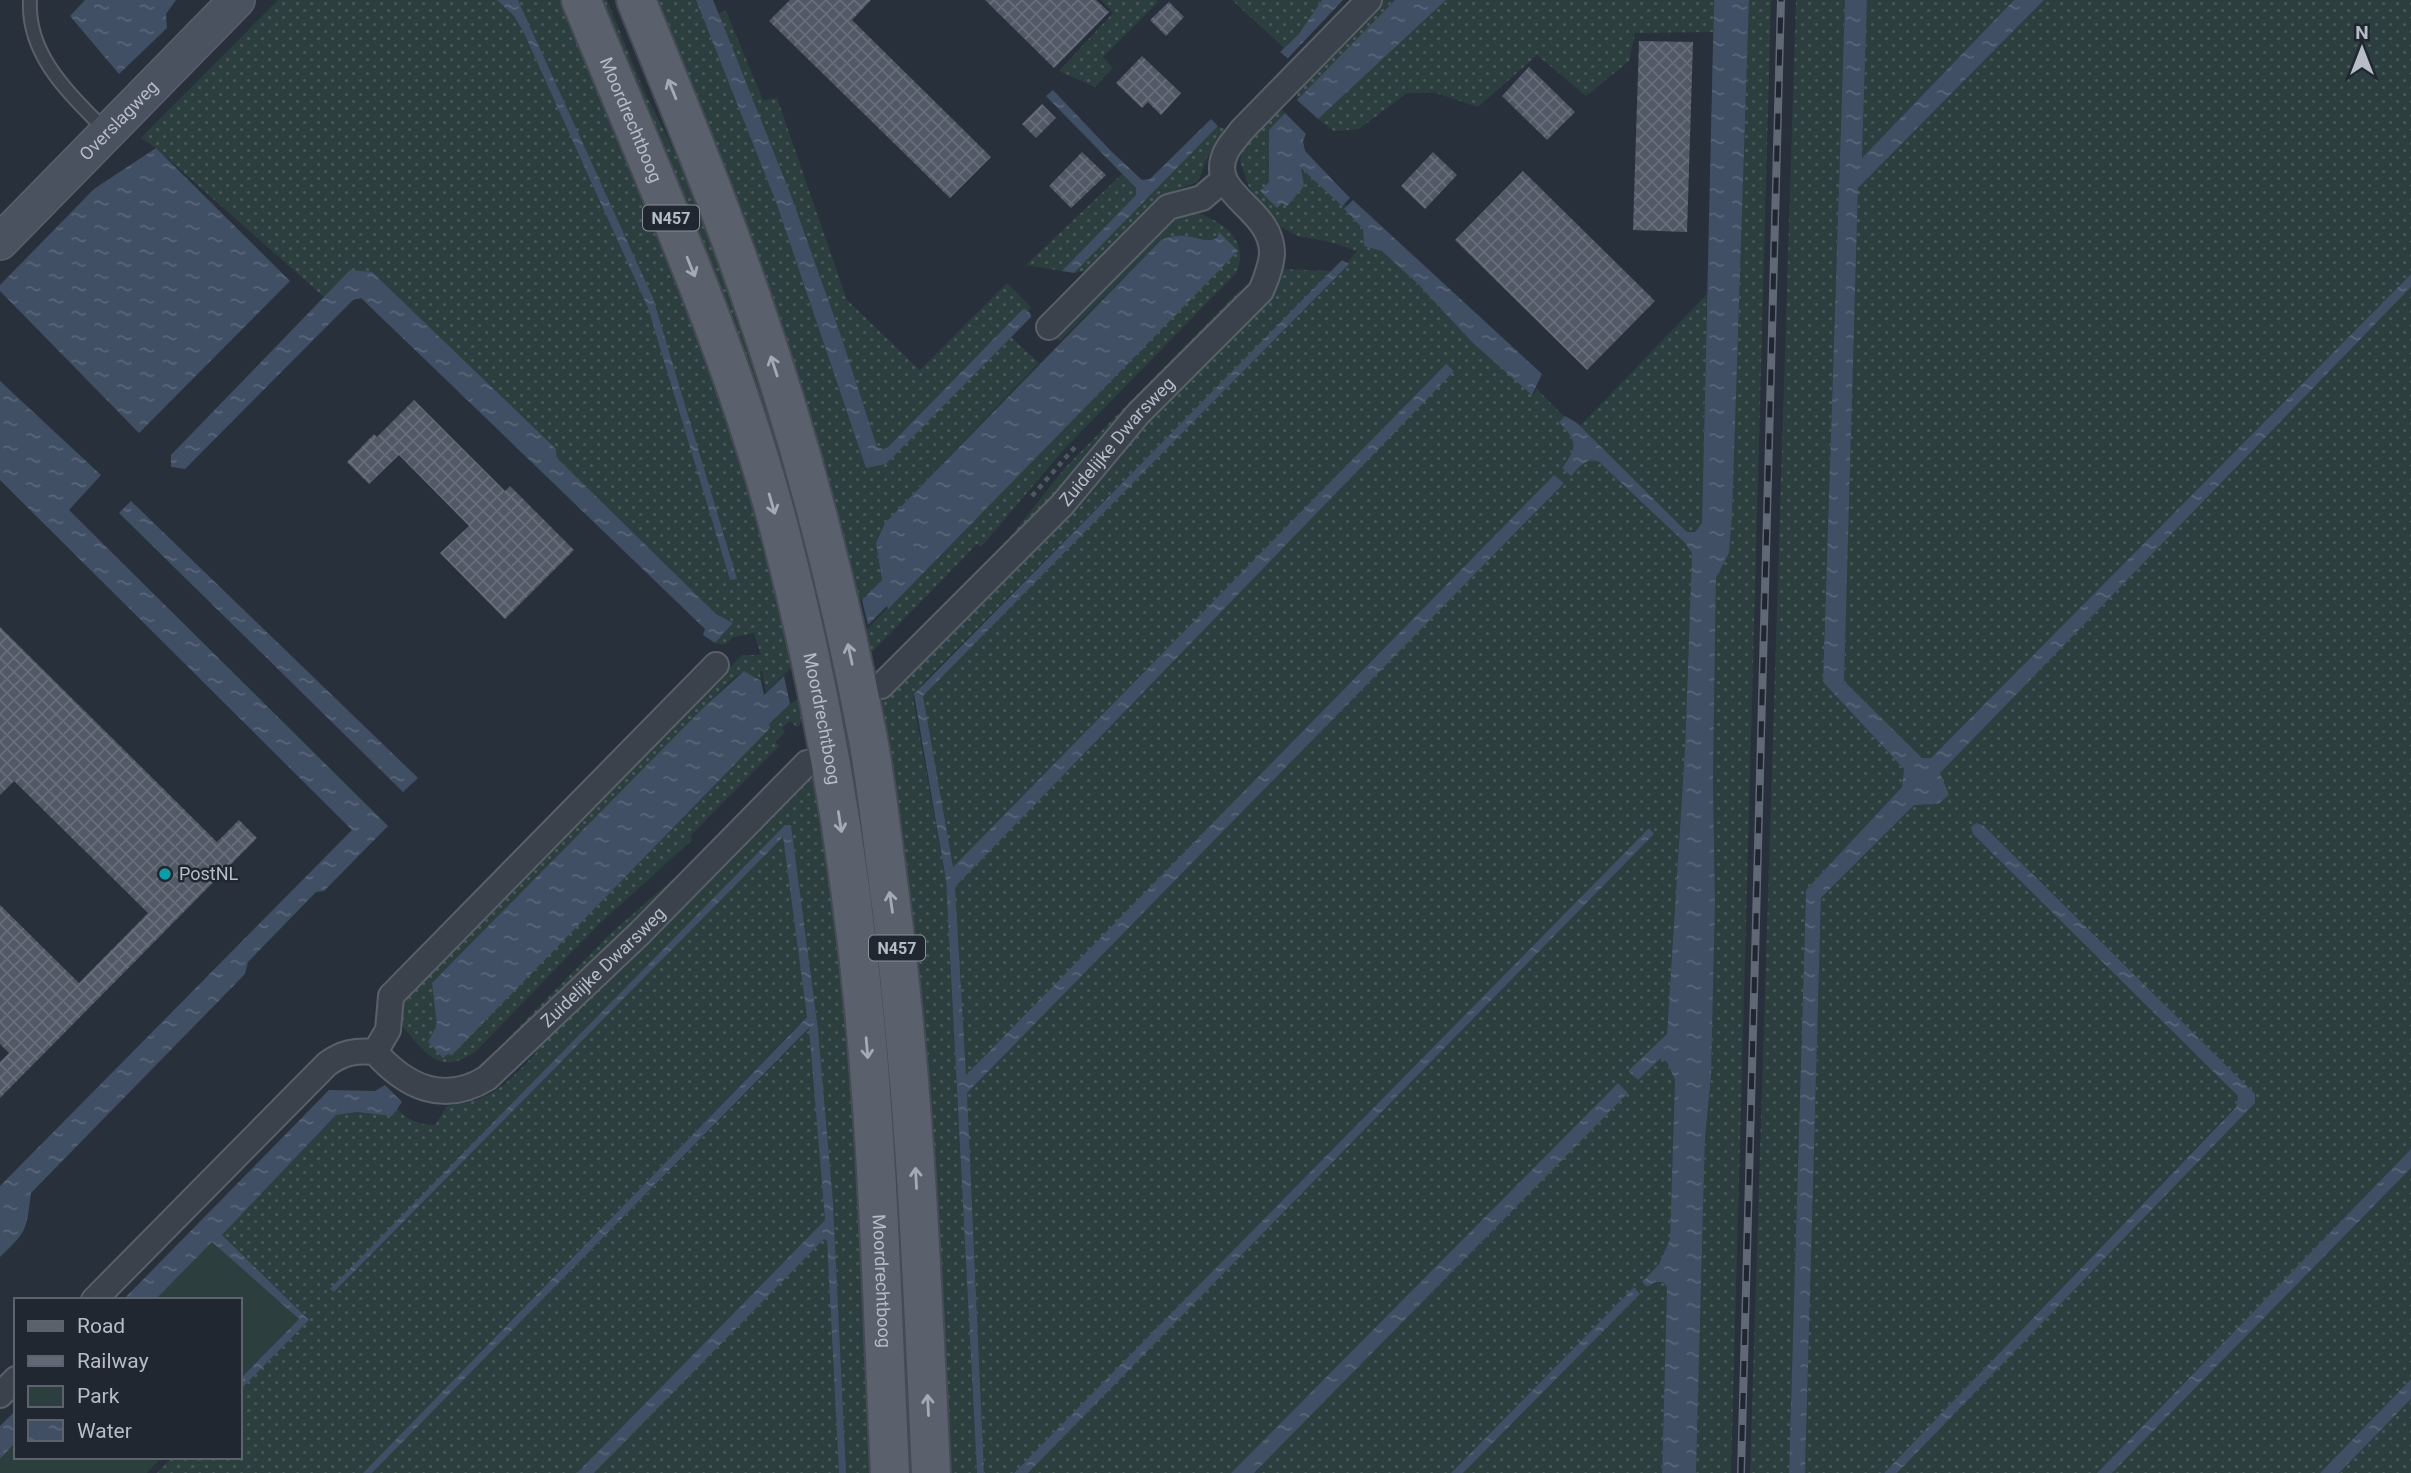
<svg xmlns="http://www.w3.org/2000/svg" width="2411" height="1473" font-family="Roboto,sans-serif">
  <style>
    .grass { fill: url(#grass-dots) }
    .green { fill: #2d3e3f }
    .water { fill: url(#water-ripples) }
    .building { fill: url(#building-cross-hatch) }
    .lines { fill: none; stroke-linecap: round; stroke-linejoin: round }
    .lane-casing { stroke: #59606a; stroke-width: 16 }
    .street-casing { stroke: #59606a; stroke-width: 28 }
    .secondary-casing { stroke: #59606a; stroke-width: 38 }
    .primary-casing { stroke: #444b55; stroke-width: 42 }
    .path { stroke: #4c5b5e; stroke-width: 4.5; stroke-dasharray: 5 5; stroke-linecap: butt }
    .lane { stroke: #3b424c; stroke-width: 12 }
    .street { stroke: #3b424c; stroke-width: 24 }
    .secondary { stroke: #4a515f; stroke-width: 35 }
    .primary { stroke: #5a616c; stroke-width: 38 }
    .rail-casing { stroke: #606875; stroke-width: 8 }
    .rail { stroke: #202731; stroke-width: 5; stroke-dasharray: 16; stroke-linecap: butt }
    .oneway { stroke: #a4abb5 }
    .culture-dot { fill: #0f9aa8; stroke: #202731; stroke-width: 2.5 }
    .labels { text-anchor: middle; stroke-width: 5; stroke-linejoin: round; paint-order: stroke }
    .shield { fill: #202731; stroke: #8a909a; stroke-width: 2 }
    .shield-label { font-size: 16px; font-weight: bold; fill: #b7bdc7 }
    .street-label { font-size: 18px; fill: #b7bdc7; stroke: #202731 }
    .poi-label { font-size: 18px; fill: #b7bdc7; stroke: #202731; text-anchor: start }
  </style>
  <defs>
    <pattern id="grass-dots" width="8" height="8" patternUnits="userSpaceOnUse" patternTransform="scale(1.75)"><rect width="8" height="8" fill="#2d3e3f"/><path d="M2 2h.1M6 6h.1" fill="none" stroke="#495859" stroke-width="1.8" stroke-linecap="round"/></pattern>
    <pattern id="water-ripples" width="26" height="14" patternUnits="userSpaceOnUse" patternTransform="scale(1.75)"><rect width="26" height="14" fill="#414f64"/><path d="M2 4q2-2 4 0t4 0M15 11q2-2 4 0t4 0" fill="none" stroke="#5a6679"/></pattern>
    <pattern id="building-cross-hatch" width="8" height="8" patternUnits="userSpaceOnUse" patternTransform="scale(1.75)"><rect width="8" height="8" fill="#515966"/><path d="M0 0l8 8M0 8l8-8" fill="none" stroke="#686f7a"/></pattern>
  </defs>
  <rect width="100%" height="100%" fill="#28303c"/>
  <g class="grass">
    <path d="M 278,0 L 497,0 L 514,16 L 524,33 L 648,308 L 730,580 L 653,298 L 518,0 L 564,0 L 684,288 L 749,473 L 796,663 L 766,692 L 762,671 L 760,672 L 761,681 L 744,671 L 731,680 L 432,983 L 769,724 L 790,704 L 803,696 L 807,717 L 797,727 L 790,721 L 782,728 L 785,732 L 775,742 L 779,746 L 690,836 L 692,840 L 600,923 L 476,1051 C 450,1070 433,1064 414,1040 C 410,1035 403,1028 400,1022 C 398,1016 400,1006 400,1000 L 742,655 L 761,655 L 754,633 L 733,637 L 725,645 L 715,643 L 733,623 L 716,614 L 557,458 L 556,449 L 350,270 L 324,297 L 156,148 L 141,138 Z"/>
    <polygon points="597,0 607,0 645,93 708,218 766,385 830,628 820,637"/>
    <polygon points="653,0 696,0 776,202 866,467 886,464 1011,337 1039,363 885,523 876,543 882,580 862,600 859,598 853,598"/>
    <polygon points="1101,0 1156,0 1158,2 1103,57 1113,68 1095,87 1059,71 1113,13"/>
    <polygon points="1232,0 1322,0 1298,35 1284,48"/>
    <polygon points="1381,0 1395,0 1297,100 1298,87"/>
    <polygon points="1446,0 1714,0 1713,32 1635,33 1629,61 1586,96 1537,55 1478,107 1436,93 1407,93 1359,129 1334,131 1318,119"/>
    <polygon points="1749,0 1771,0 1731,1473 1696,1473 1705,1138 1711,1077 1715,904 1713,780 1716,578 1729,553 1732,517"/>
    <polygon points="1796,0 1845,0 1823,682 1904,769 1902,787 1806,890 1789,1473 1750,1473"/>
    <polygon points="1867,0 2014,0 1862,158"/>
    <polygon points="2044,0 2411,0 2411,274 1931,758 1922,758 1844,681 1858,188"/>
    <polygon points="726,11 763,100 777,98 847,300 920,370 1007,283 1031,307 1028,311 1022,310 888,447 883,449 877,447 874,442 840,333 792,198 718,13"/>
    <path d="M 1282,110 L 1285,113 L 1269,130 L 1269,183 L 1260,191 L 1300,167 L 1342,206 L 1344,204 L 1347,206 L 1344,210 L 1363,229 L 1364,246 L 1382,250 L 1533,395 L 1537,389 L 1564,417 L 1560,422 C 1577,441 1578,446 1562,467 L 1591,459 L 1598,461 L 1685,543 L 1692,553 L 1685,749 L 1667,1034 L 1638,1080 L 1660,1059 L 1667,1062 L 1675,1080 L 1670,1239 L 1659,1264 L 1642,1282 L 1647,1287 L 1655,1282 L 1663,1282 L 1667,1287 L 1662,1473 L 1463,1473 L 1640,1294 L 1634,1287 L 1451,1473 L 1254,1473 L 1628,1093 L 1618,1083 L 1231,1473 L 1028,1473 L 1654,834 L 1649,828 L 1014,1473 L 984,1473 L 967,1093 L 1564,483 L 1554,475 L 966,1076 L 954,888 L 1453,371 L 1446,364 L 952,868 L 923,696 L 1349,264 L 1347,263 L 1357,251 L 1330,242 L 1298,236 L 1277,225 L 1249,187 L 1240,161 L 1242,149 L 1246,140 L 1274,111 Z"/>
    <polygon points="1217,127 1224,128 1224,136 1207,157 1200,177 1197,182 1168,193 1094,269 1074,273"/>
    <polygon points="1122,174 1136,188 1136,195 1062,271 1026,265"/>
    <path d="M 1196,212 C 1223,222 1251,241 1236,273 L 1066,447 L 981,547 L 977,544 L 870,654 L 865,635 L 867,629 L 1238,251 L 1218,235 L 1213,241 L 1207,241 L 1186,236 L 1161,240 L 1060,341 L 1053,334 L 1169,221 L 1179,215 Z"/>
    <polygon points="1282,269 1332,271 925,681 913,698 946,880 977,1473 946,1473 879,705 1011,571 1166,404 1265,302 1276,287"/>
    <polygon points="2411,287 2411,1149 2097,1473 1897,1473 2255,1103 2255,1094 1983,825 1976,823 2238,1096 2236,1106 1884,1473 1805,1473 1821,898 1914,805 1938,804 1948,796 1940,773"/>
    <polygon points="1240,290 1242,292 1130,407 1061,491 880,670 1011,536 1064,469"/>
    <polygon points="1707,294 1702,523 1695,532 1687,532 1580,426"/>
    <path d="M 817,770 L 844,962 L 876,1473 L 846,1473 L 833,1202 L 818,1029 L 791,826 L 786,825 L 331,1289 L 334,1292 L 783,837 L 807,1016 L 363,1473 L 157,1473 L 173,1457 L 240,1457 L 240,1390 L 309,1320 L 222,1235 L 336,1115 L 357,1112 L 392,1115 L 397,1109 C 409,1120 418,1125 435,1125 L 447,1106 C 494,1100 505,1085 536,1053 L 537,1048 L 643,943 L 649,940 Z"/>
    <polygon points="688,866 596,960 542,1007 486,1065 484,1063 609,935"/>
    <polygon points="810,1028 825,1220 577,1473 372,1473"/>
    <polygon points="2411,1168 2411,1379 2320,1473 2112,1473"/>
    <polygon points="824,1239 827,1241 839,1473 594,1473"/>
    <polygon points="2411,1399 2411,1473 2339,1473"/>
  </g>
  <g class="green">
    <polygon points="212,1242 299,1319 240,1379 240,1300 155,1300"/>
    <polygon points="16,1442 16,1457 162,1457 147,1473 0,1473 0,1459"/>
  </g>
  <g class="water">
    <polygon points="85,0 176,0 166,14 167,28 119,74 70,16"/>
    <polygon points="497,0 518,0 653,298 737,579 730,580 648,308 524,33 514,16"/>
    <polygon points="696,0 713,0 724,27 792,198 840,333 877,447 883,449 888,447 1022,310 1025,309 1031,314 1031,317 886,464 866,468 776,202"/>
    <polygon points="1322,0 1343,0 1288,58 1280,52 1298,35"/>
    <polygon points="1395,0 1446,0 1318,119 1297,100"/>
    <path d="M 1714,0 L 1749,0 L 1732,517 L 1729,553 L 1716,578 L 1713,780 L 1715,904 L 1711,1077 L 1705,1138 L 1696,1473 L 1662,1473 L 1667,1287 L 1663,1282 L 1655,1282 L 1647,1287 L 1642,1282 L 1659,1264 L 1670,1239 L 1675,1080 L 1667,1062 L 1660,1059 L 1638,1080 L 1628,1071 L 1667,1034 L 1685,749 L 1692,553 L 1685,543 L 1598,461 C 1585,458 1579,467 1571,476 L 1562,468 C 1578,446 1577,441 1559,422 L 1565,416 L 1577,423 L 1687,532 L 1695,532 L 1702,523 Z"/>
    <polygon points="1845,0 1867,0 1862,158 2014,0 2044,0 1858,188 1844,681 1922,758 1931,758 2411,274 2411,287 1940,773 1949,795 1938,804 1914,805 1821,898 1805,1473 1789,1473 1806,890 1902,787 1904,769 1823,682"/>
    <polygon points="1053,90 1111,151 1142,180 1150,179 1211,119 1218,126 1074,273 1062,271 1136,195 1136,188 1046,96"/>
    <polygon points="1285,113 1306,134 1303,141 1305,151 1350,198 1342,206 1301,168 1304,186 1287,206 1282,203 1277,208 1260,191 1269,182 1269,130"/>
    <polygon points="156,148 290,281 139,433 0,291 0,285 94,189"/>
    <polygon points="1353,200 1542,374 1532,395 1474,344 1418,284 1382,251 1364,246 1363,229 1344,209"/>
    <path d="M 1219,232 L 1238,251 L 888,609 L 887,606 L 868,625 L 862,600 L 882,580 L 876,543 L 885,523 L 1161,240 C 1169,237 1176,235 1184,236 C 1196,236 1206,244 1217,238 Z"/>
    <polygon points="1342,260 1349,264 923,696 953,867 1446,364 1454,371 955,887 966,1075 1554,475 1564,483 967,1093 984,1473 977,1473 946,880 914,694"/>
    <polygon points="350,270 372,272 556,449 557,458 716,614 733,623 715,643 703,635 705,629 361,298 353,300 185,469 171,467 171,455"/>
    <path d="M 0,381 L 101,475 L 69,510 L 388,826 L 324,891 L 316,892 L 248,962 L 245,974 L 31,1193 C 26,1231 28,1230 0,1257 L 0,1186 L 352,830 L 0,480 Z"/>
    <polygon points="131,501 418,778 403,792 119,513"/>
    <polygon points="744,671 761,681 764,695 784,676 790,704 769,724 770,728 452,1055 448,1054 443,1058 428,1042 437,1025 432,983 703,708"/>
    <polygon points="1976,823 1983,825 2255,1094 2255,1103 1897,1473 1884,1473 2236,1107 2238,1096 1973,834 1971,827"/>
    <polygon points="785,825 791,825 818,1029 833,1202 846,1473 839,1473 827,1241 824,1239 594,1473 577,1473 825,1220 809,1028 372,1473 363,1473 807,1017 783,837 334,1292 330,1289"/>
    <polygon points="1649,828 1654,834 1028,1473 1014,1473"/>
    <polygon points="1618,1083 1628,1093 1254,1473 1231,1473"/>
    <polygon points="385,1085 402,1102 392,1116 357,1112 336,1115 222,1235 309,1320 240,1390 240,1379 299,1319 212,1242 155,1300 123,1300 329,1090 375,1091"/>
    <polygon points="2411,1149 2411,1168 2112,1473 2097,1473"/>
    <polygon points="1634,1287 1640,1294 1463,1473 1451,1473"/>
    <polygon points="2411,1379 2411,1399 2339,1473 2320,1473"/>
    <polygon points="16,1410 16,1442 0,1459 0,1426"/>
  </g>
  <g class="building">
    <polygon points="790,0 871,0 852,20 991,157 950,198 769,21"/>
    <polygon points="985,0 1096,0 1109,12 1054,68"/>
    <polygon points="1169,2 1184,17 1166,36 1150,20"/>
    <polygon points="1639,41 1693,42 1687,232 1633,230"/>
    <polygon points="1142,56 1181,93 1161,115 1148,102 1142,108 1116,83"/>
    <polygon points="1529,67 1575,112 1547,140 1502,96"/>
    <polygon points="1042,104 1056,118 1036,138 1022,124"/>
    <polygon points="1082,152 1106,175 1071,208 1049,186"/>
    <polygon points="1433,152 1457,175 1425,209 1401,186"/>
    <polygon points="1523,171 1655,301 1587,370 1455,240"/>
    <polygon points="414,400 505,491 510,486 574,550 505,619 440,553 469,526 399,455 369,484 347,462 374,434 377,437"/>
    <polygon points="0,627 217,842 239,820 257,838 0,1098 0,1062 9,1053 0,1044 0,905 79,983 148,913 14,781 0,795"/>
  </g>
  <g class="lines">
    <g class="lane-casing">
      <path id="lane" d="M 30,0 C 27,56 70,94 106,131"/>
    </g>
    <g class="street-casing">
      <g id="street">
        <polyline points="1049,327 1168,207 1202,198 1223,180"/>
        <path id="s1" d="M 881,686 L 1062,505 L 1138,414 L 1261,291 C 1266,279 1271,267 1272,254 C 1273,207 1205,195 1226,152 C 1230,144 1237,137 1242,130 L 1369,0"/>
        <polyline points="375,1052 388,1030 391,996 716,665"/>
        <path id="s2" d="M 94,1300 L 327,1064 C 342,1053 355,1050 375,1052 C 406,1087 444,1105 487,1078 L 640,933 L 807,763"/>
        <polyline points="0,1395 16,1379"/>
      </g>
    </g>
    <g class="secondary-casing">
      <g id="secondary">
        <path id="s3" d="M 0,242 L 237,0"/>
      </g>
    </g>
    <g class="primary-casing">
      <g id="primary">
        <path id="s4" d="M 581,0 C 653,176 733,350 781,535 C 830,722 859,915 872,1107 C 881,1229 884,1351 890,1473"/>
        <path d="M 636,0 C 675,96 715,192 749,291 C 800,437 839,587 868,739 C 876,783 881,829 887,874 C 914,1073 922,1273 931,1473"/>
      </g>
    </g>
    <polyline class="path" points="1032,496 1075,447"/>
    <use href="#lane" class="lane"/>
    <use href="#street" class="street"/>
    <use href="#secondary" class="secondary"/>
    <use href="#primary" class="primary"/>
    <g class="rail-casing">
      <polyline id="rail" points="1741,1473 1781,0"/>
    </g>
    <use href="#rail" class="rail"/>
  </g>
  <defs><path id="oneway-shaft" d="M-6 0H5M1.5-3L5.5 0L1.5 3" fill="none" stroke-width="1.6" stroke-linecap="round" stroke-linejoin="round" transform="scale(1.75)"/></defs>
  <g class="oneway">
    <use href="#oneway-shaft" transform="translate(672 89) rotate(-112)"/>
    <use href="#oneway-shaft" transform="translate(691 267) rotate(68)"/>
    <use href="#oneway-shaft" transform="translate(774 366) rotate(-108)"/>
    <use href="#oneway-shaft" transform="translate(772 504) rotate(74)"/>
    <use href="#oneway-shaft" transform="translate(850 654) rotate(-102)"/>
    <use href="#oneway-shaft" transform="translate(840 822) rotate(81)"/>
    <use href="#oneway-shaft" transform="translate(891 902) rotate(-98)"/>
    <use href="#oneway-shaft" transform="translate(867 1048) rotate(85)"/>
    <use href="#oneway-shaft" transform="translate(916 1178) rotate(-93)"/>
    <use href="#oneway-shaft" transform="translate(928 1405) rotate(-93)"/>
  </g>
  <circle class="culture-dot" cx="165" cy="874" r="7"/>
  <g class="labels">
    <g class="shield">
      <rect x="643" y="205.5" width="56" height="25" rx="5"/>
      <rect x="869" y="935.5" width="56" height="25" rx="5"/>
    </g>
    <g class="shield-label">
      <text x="671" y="224">N457</text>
      <text x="897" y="954">N457</text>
    </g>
    <g class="street-label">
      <text dy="6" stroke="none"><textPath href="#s4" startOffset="130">Moordrechtboog</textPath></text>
      <text dy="6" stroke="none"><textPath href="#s3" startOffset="170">Overslagweg</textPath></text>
      <text dy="6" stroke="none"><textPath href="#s1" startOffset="340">Zuidelijke Dwarsweg</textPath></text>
      <text dy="6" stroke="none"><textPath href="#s4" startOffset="760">Moordrechtboog</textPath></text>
      <text dy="6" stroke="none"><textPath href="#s2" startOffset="670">Zuidelijke Dwarsweg</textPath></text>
      <text dy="6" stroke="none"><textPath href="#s4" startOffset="1326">Moordrechtboog</textPath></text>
    </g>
    <g class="poi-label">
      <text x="179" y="880">PostNL</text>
    </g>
  </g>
  <rect x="14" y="1298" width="228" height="161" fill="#202731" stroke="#5c636d" stroke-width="2"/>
  <rect x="28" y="1321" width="35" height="10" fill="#5a616c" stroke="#5c636d" stroke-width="2"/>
  <text x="77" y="1333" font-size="21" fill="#b7bdc7">Road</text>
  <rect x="28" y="1356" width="35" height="10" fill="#606875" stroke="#5c636d" stroke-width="2"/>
  <text x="77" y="1368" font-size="21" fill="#b7bdc7">Railway</text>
  <rect x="28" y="1386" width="35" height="21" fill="#2d3e3f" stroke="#5c636d" stroke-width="2"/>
  <text x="77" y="1403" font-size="21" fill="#b7bdc7">Park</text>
  <rect x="28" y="1420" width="35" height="21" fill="url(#water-ripples)" stroke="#5c636d" stroke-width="2"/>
  <text x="77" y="1438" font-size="21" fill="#b7bdc7">Water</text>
  <g transform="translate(2362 49)" stroke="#202731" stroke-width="5" paint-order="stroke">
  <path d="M0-5L12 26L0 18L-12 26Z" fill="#b7bdc7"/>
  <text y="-10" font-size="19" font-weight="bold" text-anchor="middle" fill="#b7bdc7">N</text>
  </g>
</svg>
